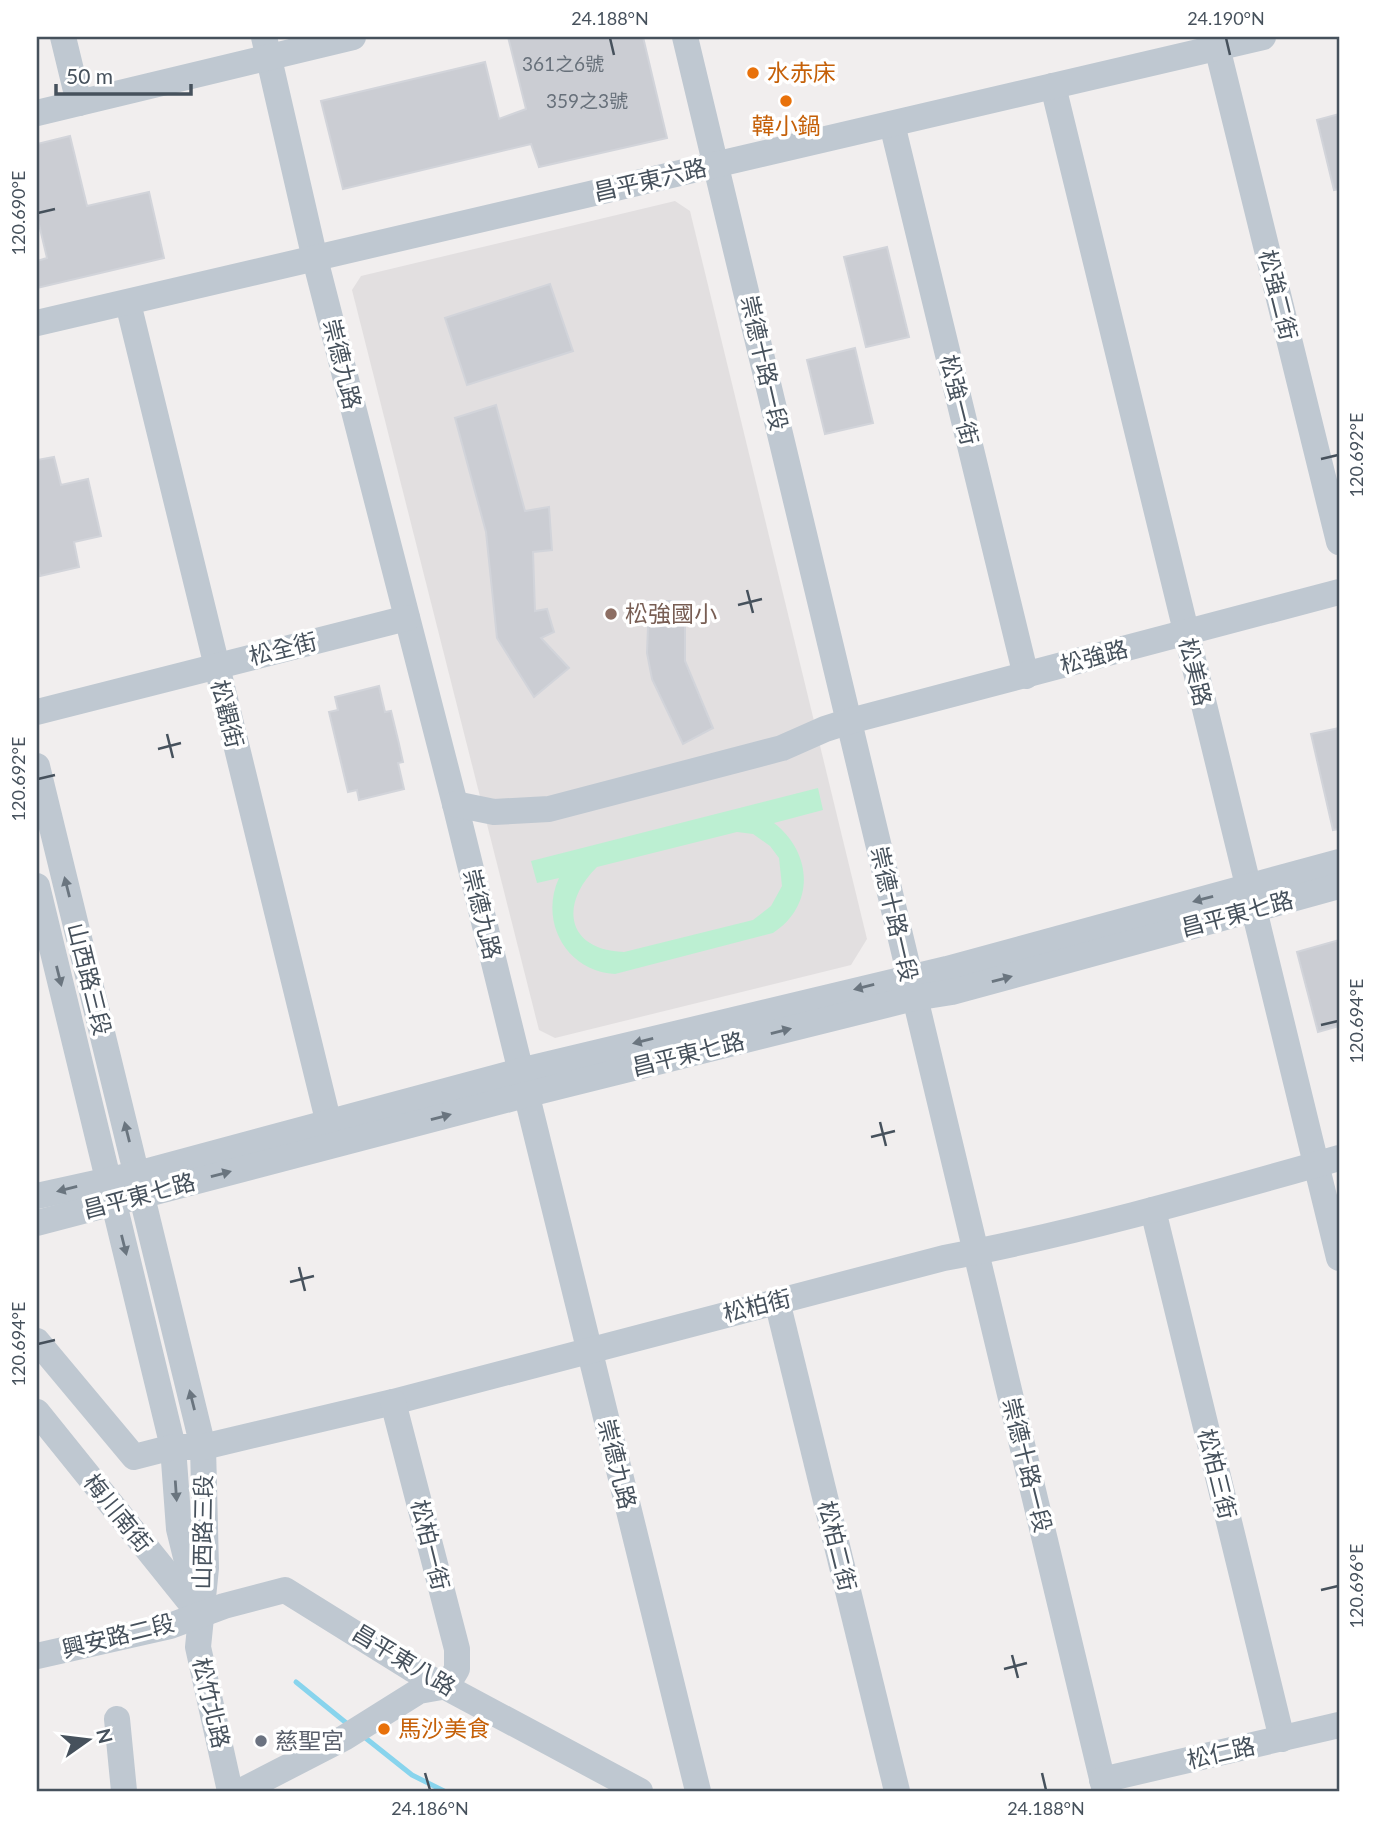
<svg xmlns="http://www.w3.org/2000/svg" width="1376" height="1828" font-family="Lato,'Noto Sans TC',sans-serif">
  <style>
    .education { fill: #e2dfe0 }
    .green { fill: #bcefd2; fill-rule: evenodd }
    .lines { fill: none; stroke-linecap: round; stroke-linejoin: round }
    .stream { stroke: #88d4ed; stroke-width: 5 }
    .building { fill: #cbcdd3; stroke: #d2d4da; stroke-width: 2 }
    .minor { stroke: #bfc8d1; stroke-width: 26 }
    .oneway { fill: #6a757f }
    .ticks { fill: none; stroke: #46515c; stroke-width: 2.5 }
    .food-dot { fill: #e8710a; stroke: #fff; stroke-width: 2.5 }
    .education-dot { fill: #8d6e63; stroke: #fff; stroke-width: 2.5 }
    .worship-dot { fill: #6b7280; stroke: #fff; stroke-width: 2.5 }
    .labels { text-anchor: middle; stroke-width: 7; stroke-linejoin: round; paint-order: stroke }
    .number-label { font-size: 19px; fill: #67707a }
    .food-label { font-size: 23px; fill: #c56008; stroke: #fff; text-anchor: start }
    .street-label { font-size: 23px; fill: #46515c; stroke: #fff }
    .education-label { font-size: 23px; fill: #785e54; stroke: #fff; text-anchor: start }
    .worship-label { font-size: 23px; fill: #5b616d; stroke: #fff; text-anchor: start }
    .neatline { fill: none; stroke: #46515c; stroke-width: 2.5 }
    .ticks-label { font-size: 18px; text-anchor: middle; fill: #46515c }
  </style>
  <rect width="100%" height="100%" fill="#f1eeee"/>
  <polygon class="education" points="675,201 690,211 867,939 851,965 555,1038 539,1030 352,290 361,276"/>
  <path class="green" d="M 818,788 L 823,810 L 774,823 C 812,852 816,905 773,933 L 615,974 C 566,971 539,921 559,878 L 537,883 L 531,861 ZM 737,832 L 753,834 L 770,846 L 779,858 L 782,886 L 771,906 L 753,920 L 624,952 C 566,950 559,904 597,867 Z"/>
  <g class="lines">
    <g class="stream">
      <polyline points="296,1682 350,1726"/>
      <polyline points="363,1736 412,1775 444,1791"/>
    </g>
  </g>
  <g class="building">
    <polygon points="508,37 643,37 667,138 539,167 531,144 343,189 321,101 485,62 499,119 526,109"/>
    <polygon points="1339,114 1339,189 1334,190 1317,120"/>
    <polygon points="70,136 87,206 149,192 164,258 37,288 37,261 47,258 37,216 37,144"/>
    <polygon points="887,247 909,337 866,347 844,257"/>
    <polygon points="550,284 573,351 467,385 445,318"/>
    <polygon points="855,348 873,423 825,434 807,360"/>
    <polygon points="496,405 525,511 549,507 552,550 533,552 535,611 547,609 554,632 541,638 569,668 534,697 497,638 486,532 455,418"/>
    <polygon points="54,457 61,485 88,479 101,536 74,542 79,567 40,576 37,561 37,460"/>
    <polygon points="649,601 685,601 685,661 713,728 683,744 652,679 647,653"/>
    <polygon points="379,686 385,712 391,711 399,744 403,762 398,763 404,789 359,800 357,790 348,792 329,712 338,710 335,697"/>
    <polygon points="1339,728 1339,829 1333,830 1311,734"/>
    <polygon points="1339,940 1339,1026 1318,1032 1297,952"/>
  </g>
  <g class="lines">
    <g class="minor">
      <polyline points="63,37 79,103"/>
      <polyline points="264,37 315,259 455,804 698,1791"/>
      <polyline points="685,37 1105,1791"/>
      <polyline points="1217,47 1339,542"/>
      <polyline points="1053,86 1339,1258"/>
      <polyline points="37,113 353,37"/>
      <polyline points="892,124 1026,676"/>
      <polyline points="128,303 329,1124"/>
      <polyline points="37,323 1263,37"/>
      <polyline points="37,712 407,618"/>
      <polyline points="37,766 203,1447 206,1568 198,1647 230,1791"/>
      <polyline points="455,804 494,812 549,809 782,748 825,729 850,721 1339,592"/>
      <polyline points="37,886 173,1447 179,1529 196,1598"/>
      <polyline points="37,1196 137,1174 520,1071 947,969 1339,862"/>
      <polyline points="1153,1210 1282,1739"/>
      <polyline points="37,1223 525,1095 914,998 952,992 1339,886"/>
      <polyline points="777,1301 897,1791"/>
      <path d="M 37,1341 L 134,1457 L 173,1447 L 203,1447 L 393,1402 L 944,1258 C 1078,1233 1209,1195 1339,1158"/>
      <polyline points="37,1412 194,1607"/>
      <polyline points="37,1656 170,1626 224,1606 285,1590 412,1669 640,1791"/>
      <polyline points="117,1719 124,1791"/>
      <polyline points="1102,1780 1339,1725"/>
      <polyline points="241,1791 344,1738 419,1691 447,1686 457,1669 457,1649 393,1402"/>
    </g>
  </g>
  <defs><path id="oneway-solid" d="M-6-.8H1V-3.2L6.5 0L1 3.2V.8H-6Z" transform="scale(1.75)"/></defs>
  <g class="oneway">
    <use href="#oneway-solid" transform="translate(67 887) rotate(-104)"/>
    <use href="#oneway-solid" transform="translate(1203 899) rotate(165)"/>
    <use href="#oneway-solid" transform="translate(59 976) rotate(76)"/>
    <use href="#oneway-solid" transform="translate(1002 979) rotate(-15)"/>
    <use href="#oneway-solid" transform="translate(864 987) rotate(166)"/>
    <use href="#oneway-solid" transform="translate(781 1031) rotate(-14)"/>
    <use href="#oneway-solid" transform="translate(643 1041) rotate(166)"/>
    <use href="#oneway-solid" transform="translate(441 1117) rotate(-15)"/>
    <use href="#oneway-solid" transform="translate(127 1132) rotate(-104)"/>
    <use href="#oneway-solid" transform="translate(221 1174) rotate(-15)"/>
    <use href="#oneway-solid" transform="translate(67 1189) rotate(166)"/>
    <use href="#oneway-solid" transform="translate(124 1245) rotate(76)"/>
    <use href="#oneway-solid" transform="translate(192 1400) rotate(-104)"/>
    <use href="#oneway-solid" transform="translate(176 1491) rotate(86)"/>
  </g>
  <path class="ticks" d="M 610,38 L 614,55M 1226,38 L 1230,55M 38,213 L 55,209M 1321,459 L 1338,455M 747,590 L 753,613M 738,605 L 762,599M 167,734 L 173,758M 158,749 L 181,743M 38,779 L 55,775M 1321,1025 L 1338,1021M 880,1122 L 886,1146M 871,1137 L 895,1131M 299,1267 L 305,1291M 290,1282 L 314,1276M 38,1344 L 55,1340M 1321,1590 L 1338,1586M 1012,1655 L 1018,1678M 1004,1669 L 1027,1663M 425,1773 L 430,1790M 1042,1773 L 1046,1790"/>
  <g class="food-dot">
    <circle cx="753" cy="73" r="7"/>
    <circle cx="786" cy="101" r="7"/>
    <circle cx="384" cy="1729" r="7"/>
  </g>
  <circle class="education-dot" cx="611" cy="614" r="7"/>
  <circle class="worship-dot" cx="261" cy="1741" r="7"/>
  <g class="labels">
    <g class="number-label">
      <text x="563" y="71">361之6號</text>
      <text x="587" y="108">359之3號</text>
    </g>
    <g class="food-label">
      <text x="767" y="81">水赤床</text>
      <text x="786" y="134" text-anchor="middle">韓小鍋</text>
      <text x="398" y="1737">馬沙美食</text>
    </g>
    <g class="street-label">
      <text transform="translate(650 180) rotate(-13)" y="8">昌平東六路</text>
      <text transform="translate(1278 295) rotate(76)" y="8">松強二街</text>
      <text transform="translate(764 363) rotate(77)" y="8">崇德十路一段</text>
      <text transform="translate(342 364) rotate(76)" y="8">崇德九路</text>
      <text transform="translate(959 400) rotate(76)" y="8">松強一街</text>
      <text transform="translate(283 649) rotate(-14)" y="8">松全街</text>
      <text transform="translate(1094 657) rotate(-15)" y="8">松強路</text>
      <text transform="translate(1195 672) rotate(76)" y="8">松美路</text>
      <text transform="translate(227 714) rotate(76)" y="8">松觀街</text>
      <text transform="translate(482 914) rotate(76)" y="8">崇德九路</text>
      <text transform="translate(894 914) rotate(77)" y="8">崇德十路一段</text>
      <text transform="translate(1237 914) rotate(-15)" y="8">昌平東七路</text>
      <text transform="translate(89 979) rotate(76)" y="8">山西路三段</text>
      <text transform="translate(688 1054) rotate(-14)" y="8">昌平東七路</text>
      <text transform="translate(139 1196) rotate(-15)" y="8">昌平東七路</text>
      <text transform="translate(757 1306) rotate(-14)" y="8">松柏街</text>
      <text transform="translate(617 1464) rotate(76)" y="8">崇德九路</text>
      <text transform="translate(1027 1465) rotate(76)" y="8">崇德十路一段</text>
      <text transform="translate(1217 1474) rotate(76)" y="8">松柏三街</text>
      <text transform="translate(118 1513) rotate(51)" y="8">梅川南街</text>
      <text transform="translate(203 1532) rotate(-89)" y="8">山西路三段</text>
      <text transform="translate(430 1545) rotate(76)" y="8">松柏一街</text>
      <text transform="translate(837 1546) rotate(76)" y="8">松柏二街</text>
      <text transform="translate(118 1636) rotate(-14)" y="8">興安路二段</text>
      <text transform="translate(404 1660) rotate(31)" y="8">昌平東八路</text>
      <text transform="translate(211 1703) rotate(77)" y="8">松竹北路</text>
      <text transform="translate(1221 1753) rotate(-13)" y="8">松仁路</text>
    </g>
    <g class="education-label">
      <text x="625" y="622">松強國小</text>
    </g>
    <g class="worship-label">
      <text x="275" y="1749">慈聖宮</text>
    </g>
  </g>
  <rect width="1376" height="1828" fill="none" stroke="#ffffff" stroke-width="77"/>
  <g transform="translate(88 1740) rotate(76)" stroke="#ffffff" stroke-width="5" paint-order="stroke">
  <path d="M0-5L12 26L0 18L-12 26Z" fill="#46515c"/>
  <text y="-10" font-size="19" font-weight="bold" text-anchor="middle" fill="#46515c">N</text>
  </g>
  <path d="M56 84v10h135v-10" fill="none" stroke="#46515c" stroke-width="3.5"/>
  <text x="66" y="84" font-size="21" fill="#46515c" stroke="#ffffff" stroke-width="5" paint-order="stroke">50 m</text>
  <rect x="38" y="38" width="1300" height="1752" class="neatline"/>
  <g class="ticks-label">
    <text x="610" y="25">24.188°N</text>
    <text x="1226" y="25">24.190°N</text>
    <text transform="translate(19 213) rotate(-90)" y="6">120.690°E</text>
    <text transform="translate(1357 455) rotate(-90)" y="6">120.692°E</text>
    <text transform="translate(19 779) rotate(-90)" y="6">120.692°E</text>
    <text transform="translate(1357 1021) rotate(-90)" y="6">120.694°E</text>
    <text transform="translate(19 1344) rotate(-90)" y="6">120.694°E</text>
    <text transform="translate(1357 1586) rotate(-90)" y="6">120.696°E</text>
    <text x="430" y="1815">24.186°N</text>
    <text x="1046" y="1815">24.188°N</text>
  </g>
</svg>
